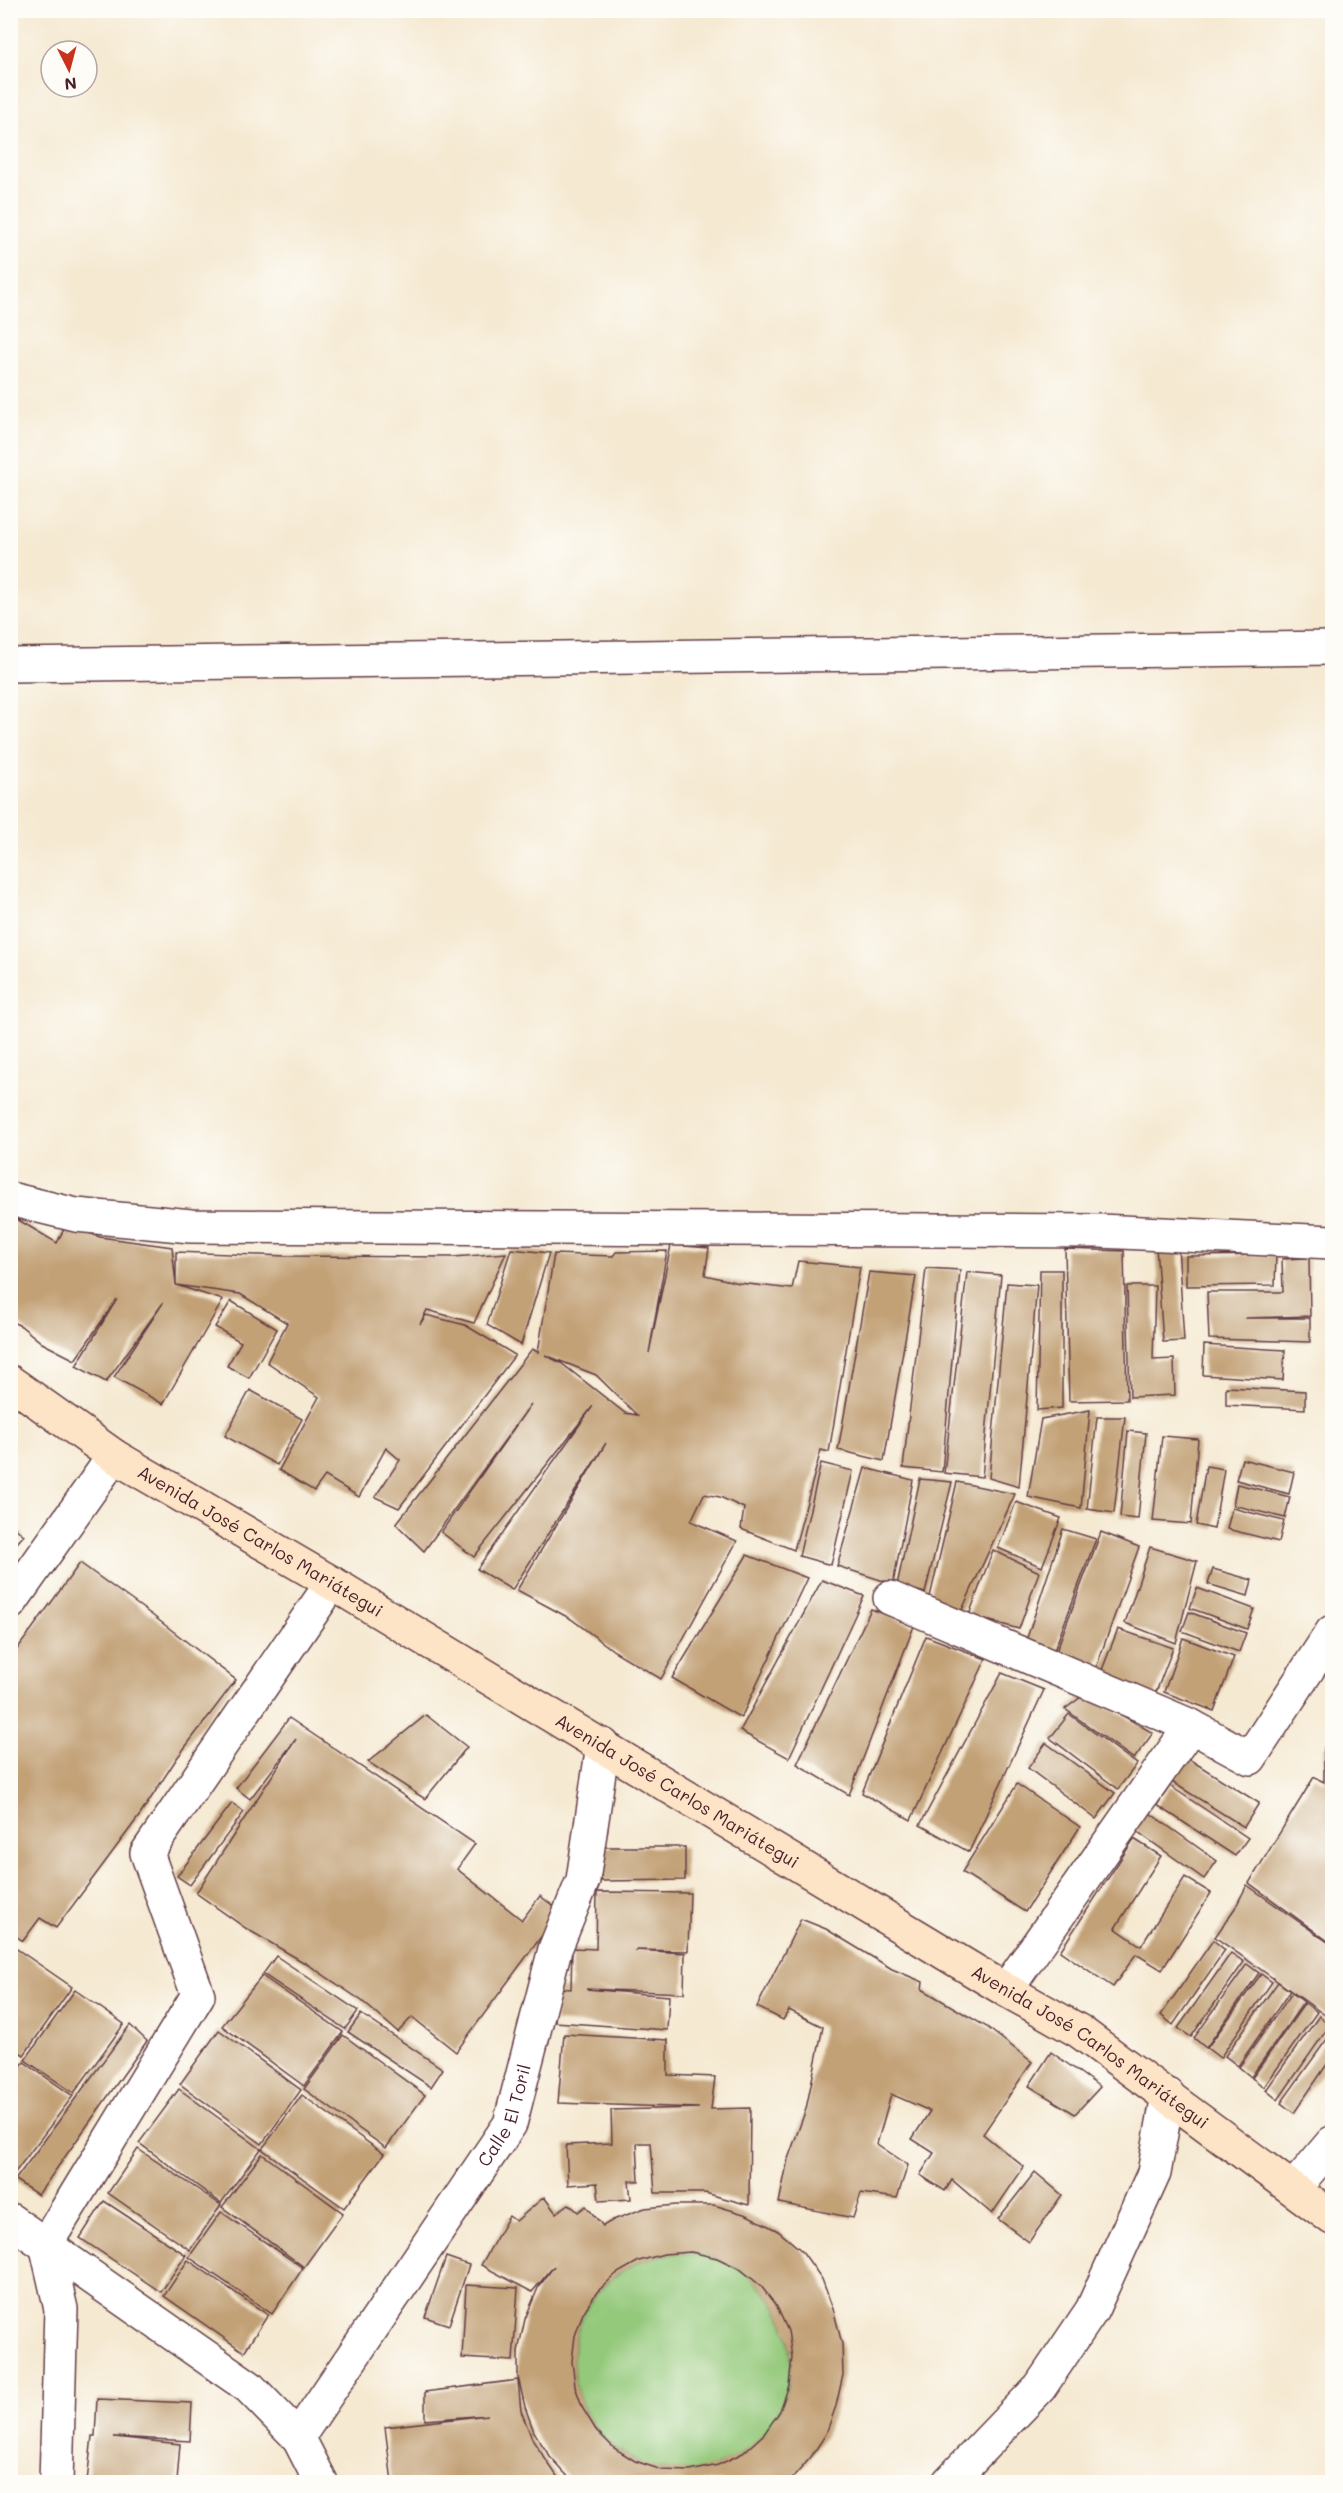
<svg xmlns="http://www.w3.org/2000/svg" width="1343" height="2493" font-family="Mali,sans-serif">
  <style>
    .green { fill: #94c97b; stroke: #6f7453; stroke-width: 1.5 }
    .building { fill: #c2a177; fill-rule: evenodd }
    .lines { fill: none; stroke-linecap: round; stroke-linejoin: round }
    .minor-casing { stroke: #643d44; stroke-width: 36 }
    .tertiary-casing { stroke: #643d44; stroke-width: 36 }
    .secondary-casing { stroke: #643d44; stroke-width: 36 }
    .minor { stroke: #fff; stroke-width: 33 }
    .tertiary { stroke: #fff; stroke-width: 33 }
    .secondary { stroke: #fee4c6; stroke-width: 33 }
    .labels { text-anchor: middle; stroke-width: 6; stroke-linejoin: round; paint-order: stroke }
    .street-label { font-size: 18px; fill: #4a1f2b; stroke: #fdfcf7 }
  </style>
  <rect width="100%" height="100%" fill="#fdfcf7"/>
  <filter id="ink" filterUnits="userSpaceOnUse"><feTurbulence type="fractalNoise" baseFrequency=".0167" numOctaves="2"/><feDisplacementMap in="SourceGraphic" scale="12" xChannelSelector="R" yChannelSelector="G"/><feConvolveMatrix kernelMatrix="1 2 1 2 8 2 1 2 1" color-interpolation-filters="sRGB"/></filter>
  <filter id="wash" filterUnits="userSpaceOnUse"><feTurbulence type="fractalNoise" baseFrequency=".008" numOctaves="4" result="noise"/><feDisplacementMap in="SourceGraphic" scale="24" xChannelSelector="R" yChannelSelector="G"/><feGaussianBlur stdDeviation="1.35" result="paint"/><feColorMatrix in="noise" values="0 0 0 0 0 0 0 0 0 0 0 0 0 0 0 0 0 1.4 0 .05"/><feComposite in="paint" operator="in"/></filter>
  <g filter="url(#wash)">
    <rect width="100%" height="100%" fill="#f5e9d2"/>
    <circle class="green" cx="682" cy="2362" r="109"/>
    <g id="blocks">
      <g class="building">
        <polygon points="10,1215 57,1243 66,1225 100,1237 172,1247 176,1285 176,1252 286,1256 453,1257 506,1253 474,1323 427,1310 420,1324 426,1315 465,1325 515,1355 399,1508 375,1497 400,1460 386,1448 359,1497 325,1476 314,1491 279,1470 319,1397 267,1362 287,1323 240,1294 176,1285 223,1300 163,1404 114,1377 163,1303 106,1382 76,1366 117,1299 75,1360 42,1343 21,1326 10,1321"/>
        <path d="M 671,1245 L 709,1248 L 705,1275 L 739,1283 L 792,1289 L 798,1261 L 860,1267 L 829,1452 L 821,1450 L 794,1550 L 741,1529 L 744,1508 L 720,1497 L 704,1494 L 691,1521 L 737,1541 L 661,1679 L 614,1651 L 571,1619 L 517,1590 L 606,1443 L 512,1590 L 477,1569 L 593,1406 L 474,1557 L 441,1532 L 531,1404 L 424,1551 L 396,1524 L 532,1349 L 538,1352 L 554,1254 L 613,1256 L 616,1252 L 667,1251 L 649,1353 ZM 545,1355 L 596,1375 L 637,1415 L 625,1413 L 561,1363 Z"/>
        <polygon points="1178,1245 1184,1341 1163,1342 1156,1247"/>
        <polygon points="511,1249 549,1253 521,1345 487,1325"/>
        <polygon points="1065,1249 1124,1251 1127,1400 1069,1401"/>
        <polygon points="1276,1255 1275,1285 1186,1286 1186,1256"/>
        <polygon points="1309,1258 1310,1316 1245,1318 1310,1318 1310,1342 1209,1339 1207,1292 1283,1292 1282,1259"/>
        <polygon points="926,1268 960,1270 942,1472 903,1468"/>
        <polygon points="1040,1270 1062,1270 1062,1408 1037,1410"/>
        <polygon points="869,1272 916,1276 884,1461 838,1450"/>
        <polygon points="967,1272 1001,1275 982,1477 944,1473"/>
        <polygon points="1007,1283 1037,1285 1019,1487 989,1478"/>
        <polygon points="1127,1286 1155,1286 1153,1360 1174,1359 1175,1395 1130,1397"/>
        <polygon points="231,1301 277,1329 249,1378 227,1366 241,1342 215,1327"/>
        <polygon points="1204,1345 1285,1350 1283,1380 1203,1375"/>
        <polygon points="1226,1387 1305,1391 1305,1409 1226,1405"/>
        <polygon points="250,1390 302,1419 277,1465 225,1436"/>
        <polygon points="1090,1410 1081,1508 1028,1497 1041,1419"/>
        <polygon points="1097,1417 1125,1417 1114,1513 1087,1509"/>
        <polygon points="1128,1431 1146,1433 1138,1519 1120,1517"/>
        <polygon points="1162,1436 1198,1439 1191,1524 1153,1521"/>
        <polygon points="1242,1459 1294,1472 1289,1494 1236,1480"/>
        <polygon points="821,1463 853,1471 831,1565 799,1556"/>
        <polygon points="1206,1466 1224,1469 1214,1529 1196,1525"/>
        <polygon points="865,1468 913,1480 893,1584 837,1566"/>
        <polygon points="920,1479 952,1482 925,1593 897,1585"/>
        <polygon points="957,1482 1015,1494 961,1612 929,1601"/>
        <polygon points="1237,1484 1290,1497 1285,1518 1233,1505"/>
        <polygon points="1016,1502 1061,1518 1042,1567 998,1548"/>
        <polygon points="1232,1508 1284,1521 1279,1542 1227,1529"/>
        <polygon points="10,1524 24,1535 10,1551"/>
        <polygon points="1063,1529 1096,1539 1054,1651 1026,1641"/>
        <polygon points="1101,1532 1139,1547 1096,1668 1054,1657"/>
        <polygon points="1150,1547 1197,1561 1176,1643 1125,1623"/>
        <polygon points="993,1550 1039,1572 1019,1629 969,1615"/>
        <polygon points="747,1555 807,1578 741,1718 672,1678"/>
        <polygon points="80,1563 152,1615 236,1680 177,1758 140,1815 56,1928 40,1918 23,1941 10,1932 10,1659"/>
        <polygon points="1213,1569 1252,1580 1248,1596 1208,1584"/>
        <polygon points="822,1580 864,1596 789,1758 740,1731"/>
        <polygon points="1197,1588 1254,1609 1247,1629 1190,1608"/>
        <polygon points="871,1609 914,1626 849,1795 797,1764"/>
        <polygon points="1189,1612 1246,1633 1239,1652 1182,1631"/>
        <polygon points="1118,1629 1173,1648 1153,1700 1100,1675"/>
        <polygon points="926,1636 986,1659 911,1820 862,1793"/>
        <polygon points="1183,1638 1234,1657 1214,1711 1164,1692"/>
        <polygon points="1002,1673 1044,1690 969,1852 920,1825"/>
        <polygon points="1085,1694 1153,1733 1134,1759 1065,1709"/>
        <polygon points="1069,1714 1137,1764 1118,1789 1050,1738"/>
        <polygon points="426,1715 467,1747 425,1799 368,1762"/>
        <polygon points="289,1718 475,1844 457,1869 522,1920 540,1896 560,1911 456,2052 412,2017 398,2032 362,2001 310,1966 247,1929 196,1893 296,1739 250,1799 236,1788"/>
        <polygon points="1046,1743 1115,1793 1096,1819 1028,1768"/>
        <polygon points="1332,1744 1332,1944 1249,1883 1314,1777 1324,1782 1324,1747"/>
        <polygon points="1187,1758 1259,1803 1244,1827 1172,1782"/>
        <polygon points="1017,1784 1080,1827 1025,1912 962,1872"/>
        <polygon points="1170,1786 1248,1838 1235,1856 1157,1805"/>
        <polygon points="232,1803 244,1812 190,1885 177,1876"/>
        <polygon points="1144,1809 1217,1861 1204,1879 1131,1827"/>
        <polygon points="1134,1839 1161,1856 1115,1928 1141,1946 1185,1877 1211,1893 1162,1970 1136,1954 1113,1987 1060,1951"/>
        <polygon points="600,1847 685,1847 685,1880 601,1881"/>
        <polygon points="1247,1885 1332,1945 1332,2020 1215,1937 1235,1908"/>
        <polygon points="597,1892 690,1893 688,1951 635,1950 685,1953 684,1993 586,1989 669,1996 667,2030 555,2022 558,1988 571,1989 572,1948 596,1949"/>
        <polygon points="801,1919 826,1929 892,1969 923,1982 922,1989 987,2027 1032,2062 983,2134 1024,2167 992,2214 952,2180 945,2191 920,2175 934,2153 912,2139 930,2111 891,2094 877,2144 908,2165 897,2198 861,2193 853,2218 779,2203 788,2159 806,2109 823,2027 789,2010 783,2020 757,2007"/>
        <polygon points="1213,1940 1225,1950 1173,2025 1161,2015"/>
        <polygon points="14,1947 72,1987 24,2055 10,2046 10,1953"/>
        <polygon points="1231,1953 1244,1962 1191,2037 1178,2028"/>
        <polygon points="276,1956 358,2011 345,2029 263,1974"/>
        <polygon points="1247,1964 1259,1973 1206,2048 1194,2038"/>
        <polygon points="1261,1974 1272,1982 1220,2058 1207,2048"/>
        <polygon points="262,1976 343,2032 304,2086 222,2026"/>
        <polygon points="1278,1982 1290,1991 1238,2066 1225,2056"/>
        <polygon points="75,1990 124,2024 74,2093 25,2060"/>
        <polygon points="1292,1993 1304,2002 1251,2077 1239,2067"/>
        <polygon points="1305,2003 1317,2012 1264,2087 1252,2078"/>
        <polygon points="361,2014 443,2069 431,2087 348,2032"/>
        <polygon points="1319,2016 1330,2025 1278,2100 1266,2090"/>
        <polygon points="130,2025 147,2041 38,2195 15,2180"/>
        <polygon points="219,2030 301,2090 262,2144 180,2084"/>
        <polygon points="1332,2032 1332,2057 1294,2113 1281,2103"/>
        <polygon points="564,2034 668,2040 668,2075 715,2077 711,2109 750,2108 749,2205 705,2193 655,2193 651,2143 637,2143 639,2181 629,2181 631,2199 599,2201 597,2183 568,2185 566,2145 612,2143 611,2110 699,2108 558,2103"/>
        <polygon points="343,2035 425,2095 386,2148 304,2089"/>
        <polygon points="1051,2052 1100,2087 1075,2114 1029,2086"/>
        <polygon points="24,2062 73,2096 10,2179 10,2080"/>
        <polygon points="179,2089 261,2149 221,2203 139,2143"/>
        <polygon points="302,2095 384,2154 344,2208 262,2149"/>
        <polygon points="138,2149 221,2205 190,2250 108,2193"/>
        <polygon points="262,2154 343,2213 304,2267 222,2207"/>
        <polygon points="1035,2172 1062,2195 1029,2242 998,2219"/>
        <path d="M 544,2197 L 556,2213 L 569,2204 L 578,2212 L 586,2206 L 603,2226 L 613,2220 L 645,2208 L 676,2205 L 714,2205 L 747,2215 L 778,2231 L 802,2251 L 822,2279 L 834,2312 L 842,2344 L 843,2375 L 836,2406 L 826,2434 L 811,2457 L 792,2479 L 786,2482 L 573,2482 L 550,2457 L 534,2432 L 525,2407 L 518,2377 L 518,2351 L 525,2319 L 538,2288 L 554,2266 L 532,2292 L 481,2265 L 509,2216 L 516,2221 ZM 691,2252 L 717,2258 L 740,2269 L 761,2286 L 777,2307 L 788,2331 L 792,2357 L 789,2385 L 780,2411 L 764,2434 L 743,2453 L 718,2465 L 690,2471 L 662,2470 L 635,2461 L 614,2448 L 596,2430 L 583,2409 L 575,2386 L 572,2361 L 575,2336 L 583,2313 L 597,2292 L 616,2274 L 639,2261 L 664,2254 Z"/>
        <polygon points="104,2201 186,2255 161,2292 80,2238"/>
        <polygon points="221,2212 303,2268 272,2314 189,2257"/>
        <polygon points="446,2257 469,2265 449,2325 425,2317"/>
        <polygon points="188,2260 268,2315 244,2352 164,2296"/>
        <polygon points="466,2285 518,2288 513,2361 462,2358"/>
        <polygon points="518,2380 521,2411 533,2441 557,2476 558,2482 392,2482 385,2427 488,2415 425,2420 425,2392"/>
        <polygon points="97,2399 192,2403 190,2441 114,2437 180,2444 177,2482 87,2482 92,2436 95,2436"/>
      </g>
    </g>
  </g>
  <g filter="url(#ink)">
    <use href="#blocks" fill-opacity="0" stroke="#643d44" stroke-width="1.5"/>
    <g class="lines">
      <g class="minor-casing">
        <g id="minor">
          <polyline points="10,1199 76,1215 191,1226 1100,1231 1332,1242"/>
          <polyline points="890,1598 1191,1726 1250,1758 1332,1632"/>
          <polyline points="10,1603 114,1456"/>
          <polyline points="1006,1990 1191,1726"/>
          <polyline points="1294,2188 1332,2143"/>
          <polyline points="10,2220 249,2387 298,2437 321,2482"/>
          <path id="s1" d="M 298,2437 L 510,2124 L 555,1949 L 583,1880 L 603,1745"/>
          <polyline points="56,2482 61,2309 46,2244 198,1995 147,1853 332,1583"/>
          <polyline points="949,2482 1040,2387 1092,2310 1154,2173 1168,2095"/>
        </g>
      </g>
      <g class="tertiary-casing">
        <polyline id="tertiary" points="10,665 1332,648"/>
      </g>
      <g class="secondary-casing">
        <g id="secondary">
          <path id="s2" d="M 10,1382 L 114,1456 L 332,1583 L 1006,1990 L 1079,2031 L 1332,2218"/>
        </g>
      </g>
      <use href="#minor" class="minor"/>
      <use href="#tertiary" class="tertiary"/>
      <use href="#secondary" class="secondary"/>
    </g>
  </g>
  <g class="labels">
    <g class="street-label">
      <text dy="6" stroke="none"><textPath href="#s2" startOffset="297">Avenida José Carlos Mariátegui</textPath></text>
      <text dy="6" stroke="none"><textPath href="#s2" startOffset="783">Avenida José Carlos Mariátegui</textPath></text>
      <text dy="6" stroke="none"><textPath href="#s2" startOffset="1269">Avenida José Carlos Mariátegui</textPath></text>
      <text dy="6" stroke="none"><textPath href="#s1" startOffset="384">Calle El Toril</textPath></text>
    </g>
  </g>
  <rect width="1343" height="2493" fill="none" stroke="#fdfcf7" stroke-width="36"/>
  <g transform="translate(69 69) rotate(174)"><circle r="28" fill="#fdfcf7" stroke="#b5a4a5" stroke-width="1.5"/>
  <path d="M0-4.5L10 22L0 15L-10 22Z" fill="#c8321e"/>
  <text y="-9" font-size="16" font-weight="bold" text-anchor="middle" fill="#4a1f2b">N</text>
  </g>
</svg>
